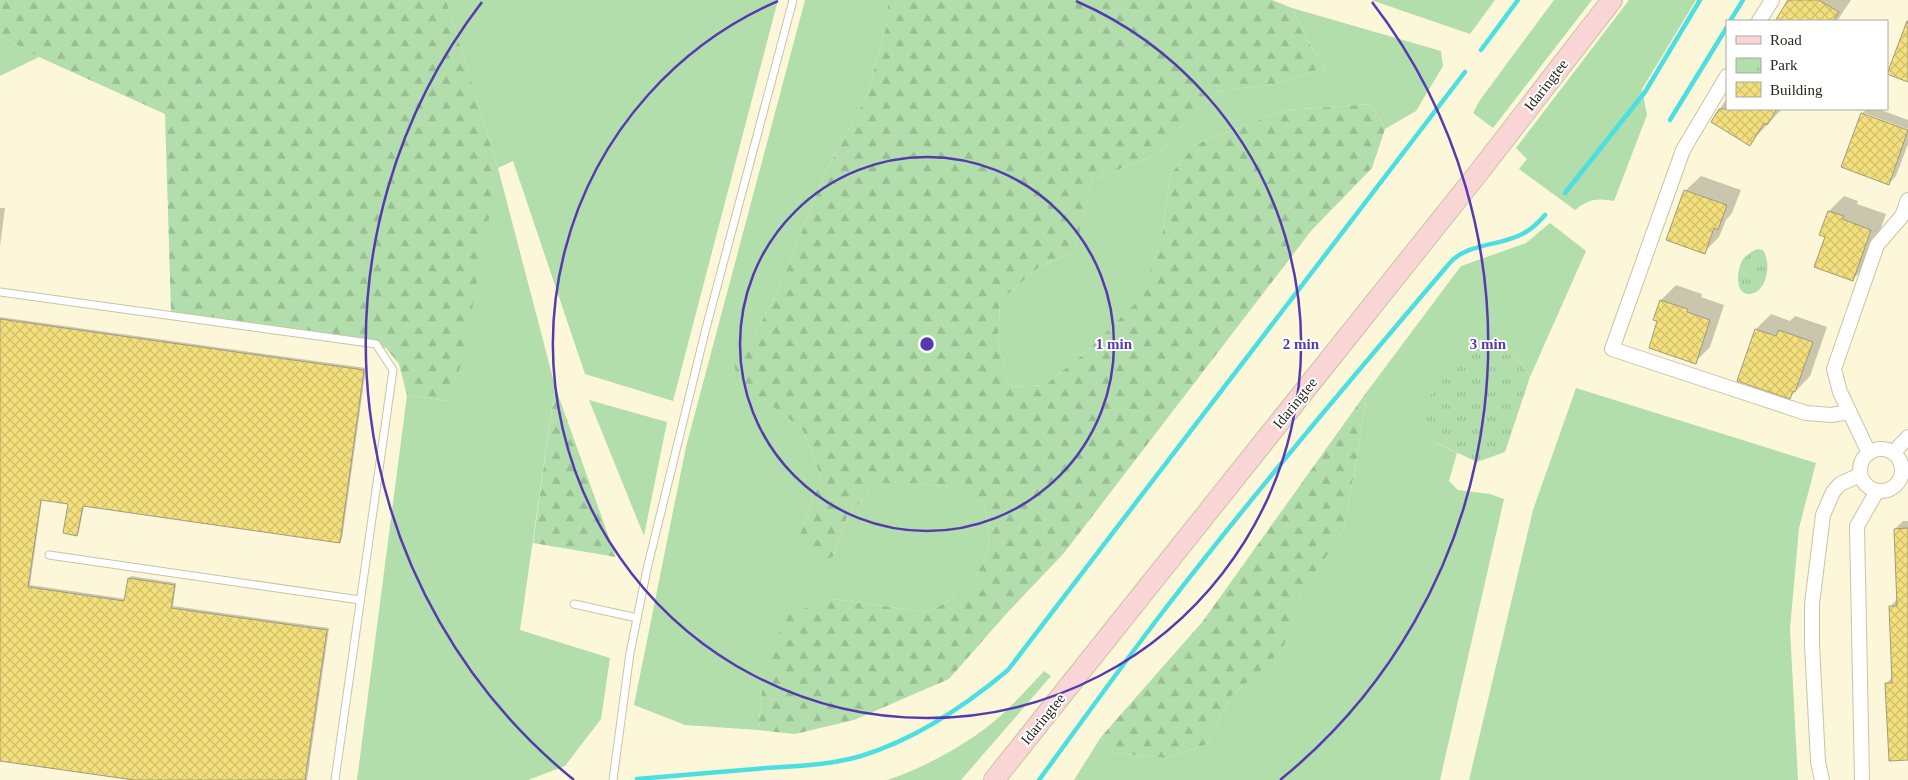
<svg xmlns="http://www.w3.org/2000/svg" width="1908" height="780" font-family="'Times New Roman',serif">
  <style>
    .grass { fill: #b1deab }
    .forest { fill: url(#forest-firs) }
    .park { fill: url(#park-tufts) }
    .shadow { fill: #0003 }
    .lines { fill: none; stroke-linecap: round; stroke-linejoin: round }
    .stream { stroke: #4bdfe2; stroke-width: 4.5 }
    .building { fill: url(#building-cross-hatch); stroke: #a09b7f }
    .service-casing { stroke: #c9c4a7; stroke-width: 9 }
    .minor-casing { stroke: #c9c4a7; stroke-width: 16 }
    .secondary-casing { stroke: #c9c4a7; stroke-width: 22 }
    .service { stroke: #fff; stroke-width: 7 }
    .minor { stroke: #fff; stroke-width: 14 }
    .secondary { stroke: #f9d5d5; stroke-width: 20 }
    .ring { fill: none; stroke: #553ab1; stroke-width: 2.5 }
    .labels { text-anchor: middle; stroke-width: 4; stroke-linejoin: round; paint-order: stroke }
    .street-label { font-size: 15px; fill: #29271c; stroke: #fff }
    .centre { fill: #553ab1; stroke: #fff; stroke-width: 2.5 }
    .ring-label { font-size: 15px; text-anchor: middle; font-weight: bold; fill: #553ab1; stroke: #fff; stroke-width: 4; stroke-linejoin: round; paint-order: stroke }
  </style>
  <defs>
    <pattern id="forest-firs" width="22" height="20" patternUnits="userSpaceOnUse" patternTransform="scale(1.25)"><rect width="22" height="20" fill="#b1deab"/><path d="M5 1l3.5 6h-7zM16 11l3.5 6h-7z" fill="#98be93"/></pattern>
    <pattern id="park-tufts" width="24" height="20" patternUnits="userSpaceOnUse" patternTransform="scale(1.25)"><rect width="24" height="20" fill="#b1deab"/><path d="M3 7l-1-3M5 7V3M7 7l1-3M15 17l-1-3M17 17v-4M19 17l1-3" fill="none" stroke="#98be93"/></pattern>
    <pattern id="building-cross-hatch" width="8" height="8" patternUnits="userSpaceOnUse" patternTransform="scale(1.25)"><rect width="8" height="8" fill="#f3e07c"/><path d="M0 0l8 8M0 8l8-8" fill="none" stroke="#d0c06b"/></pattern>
  </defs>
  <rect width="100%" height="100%" fill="#fdf7d9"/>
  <g class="grass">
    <polygon points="446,0 778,0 673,401 585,374 513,161 498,168 555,386 520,630 610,658 601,719 565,766 528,780 357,780 407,395 448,401 498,168"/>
    <polygon points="805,0 888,0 888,20 867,96 824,175 779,289 755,334 734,367 781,412 803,431 821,477 800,534 833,557 848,514 880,483 910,483 954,487 985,505 990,547 970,589 928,612 833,599 762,691 758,730 685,725 634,705 686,447"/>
    <polygon points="1371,0 1495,0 1470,34"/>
    <polygon points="1554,0 1592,0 1493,128 1473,113 1480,100"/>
    <path d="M 1629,0 L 1696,0 L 1642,89 L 1647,115 L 1614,201 C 1596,198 1590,199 1575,210 L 1519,169 L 1527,159 L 1516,148 Z"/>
    <polygon points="1292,8 1441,51 1443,66 1416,111 1385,129 1372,104 1286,110 1194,145 1170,175 1162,236 1140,300 1087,351 1045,385 1009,387 998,342 1000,301 1039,267 1075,252 1092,180 1158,154 1187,120 1218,91 1276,84 1325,67 1309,43"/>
    <polygon points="0,36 39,57 0,76"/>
    <polygon points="1550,223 1586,251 1530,377 1511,350 1428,439 1457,453 1449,481 1458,490 1490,494 1504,499 1440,780 1074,780 1101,737 1115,753 1166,758 1207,744 1231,696 1259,673 1282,648 1298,600 1344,529 1358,451 1366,393 1461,266 1526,243"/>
    <polygon points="1576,388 1816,463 1799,528 1790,629 1798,780 1469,780 1533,510"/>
    <polygon points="589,400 667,422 644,536"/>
    <path d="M 1044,671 L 1051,676 L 961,780 L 887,780 C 922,769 970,743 998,718 C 1014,704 1029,687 1044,671 Z"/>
  </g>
  <g class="forest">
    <polygon points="0,0 446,0 498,168 463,359 448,401 407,395 399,364 386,348 171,312 165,114 39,57 0,36"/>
    <polygon points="888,0 1272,0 1292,8 1309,43 1325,67 1276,84 1218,91 1187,120 1158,154 1092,180 1075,252 1039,267 1000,301 998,342 1009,387 1045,385 1087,351 1139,300 1162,236 1170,175 1194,145 1286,110 1372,104 1385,129 1372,168 1311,231 1064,553 1007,613 949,679 854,720 795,734 758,730 762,691 784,615 833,599 928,612 970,589 990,547 985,505 954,487 910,483 880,483 848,514 833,557 813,562 800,534 821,477 803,431 781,412 742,386 734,366 755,334 779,289 824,175 867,96 888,20"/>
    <polygon points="555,386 616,557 533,543"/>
    <polygon points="1366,393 1358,451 1344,529 1298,600 1283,648 1259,673 1231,696 1207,744 1166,758 1115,753 1101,737 1203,621"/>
  </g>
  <g class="park">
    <path d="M 1757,249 L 1763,250 C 1772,263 1767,292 1750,294 C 1734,295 1737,270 1742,261 C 1745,256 1751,252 1757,249 Z"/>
    <polygon points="1472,344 1511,350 1530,377 1505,452 1477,462 1428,439 1418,411"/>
  </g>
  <g class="shadow">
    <polygon points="1789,0 1851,0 1837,21 1776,21"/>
    <polygon points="1727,98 1727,109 1782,109 1749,144 1712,121"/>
    <polygon points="1867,109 1878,109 1908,120 1908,129 1864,113 1864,115 1908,132 1908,144 1896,176 1889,183 1862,113"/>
    <polygon points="1701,176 1741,190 1732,213 1726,220 1719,237 1704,252 1685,191"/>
    <polygon points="1844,196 1858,201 1857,204 1886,214 1868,264 1853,279 1826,236 1821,234 1829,211"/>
    <polygon points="0,208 5,208 0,246"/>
    <polygon points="1676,285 1702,294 1701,297 1724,305 1710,347 1695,362 1659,320 1661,300"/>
    <polygon points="1771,314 1790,321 1795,316 1827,327 1810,376 1790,397 1738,380 1756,329"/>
    <polygon points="0,317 366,368 342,539 339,541 84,505 79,532 77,535 69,503 42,499 30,585 126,599 129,579 131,576 176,583 173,606 329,628 307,780 143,780 0,759"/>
    <polygon points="1903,521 1908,521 1908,758 1886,684 1893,676 1890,607 1898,598 1895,529"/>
  </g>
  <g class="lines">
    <g class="stream">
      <polyline points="1730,21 1743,0"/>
      <polyline points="1481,50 1518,0"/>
      <polyline points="1670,120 1727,27"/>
      <polyline points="1565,193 1645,92 1700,0"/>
      <path d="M 637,779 C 680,775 723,772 766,768 C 797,766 831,765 861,756 C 916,739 964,707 1008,670 L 1465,72"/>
      <path d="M 1039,780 C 1081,723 1122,665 1165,609 C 1256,491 1352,378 1448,265 C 1464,244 1496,246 1518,236 C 1530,231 1537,224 1545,215"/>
    </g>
  </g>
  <g class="building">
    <polygon points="1788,0 1819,0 1839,12 1833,21 1775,21"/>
    <polygon points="1907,21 1908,21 1908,82 1887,74"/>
    <polygon points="1719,109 1777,109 1767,125 1764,123 1750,146 1711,122"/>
    <polygon points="1861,113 1908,130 1889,185 1841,167"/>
    <polygon points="1684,190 1727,205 1718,230 1714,228 1705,254 1666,240"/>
    <polygon points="1828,211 1844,216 1842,219 1871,230 1853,281 1814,267 1825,237 1819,235"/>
    <polygon points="1660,300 1688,309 1687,312 1710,320 1696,364 1649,348 1657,321 1653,320"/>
    <polygon points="0,319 364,370 340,543 83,506 77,536 63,533 68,504 41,500 28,587 124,601 128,578 175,585 171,608 327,630 305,780 134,780 0,761"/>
    <polygon points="1755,329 1776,336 1779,330 1813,342 1795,392 1793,391 1790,399 1737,381"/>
    <polygon points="1908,528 1908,760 1889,761 1885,683 1892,683 1889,606 1897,606 1894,529"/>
  </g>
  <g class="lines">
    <g class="service-casing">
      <g id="service">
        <polyline points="0,292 376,344 393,370 335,780"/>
        <polyline points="49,555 360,600"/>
        <polyline points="574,604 637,618"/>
        <polyline points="613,780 630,653 647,569 705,332 793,0"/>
      </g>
    </g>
    <g class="minor-casing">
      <g id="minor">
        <polyline points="1759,21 1772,0"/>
        <polyline points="1727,76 1683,150 1612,349 1806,413 1831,415 1849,412"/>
        <circle cx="1881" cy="470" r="21"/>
        <polyline points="1869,453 1840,392 1834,369 1877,245 1902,216 1908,200"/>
        <polyline points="1893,453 1908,437"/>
        <polyline points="1822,780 1818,762 1812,645 1812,604 1823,515 1833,492 1840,484 1860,475"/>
        <polyline points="1862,780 1857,526 1877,491"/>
      </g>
    </g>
    <g class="secondary-casing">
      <polyline id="secondary" points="994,780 1479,172 1612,0"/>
    </g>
    <use href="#service" class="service"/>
    <use href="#minor" class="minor"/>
    <use href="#secondary" class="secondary"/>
  </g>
  <g class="ring">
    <circle cx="927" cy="344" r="187"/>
    <path d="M1076 1A374 374 0 1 1 778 1"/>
    <path d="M574 780A561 561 0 0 1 482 2M1372 2A561 561 0 0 1 1280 780"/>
  </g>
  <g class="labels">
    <g class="street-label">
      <text transform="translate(1546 85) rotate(-52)" y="5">Idaringtee</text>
      <text transform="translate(1295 403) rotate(-51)" y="5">Idaringtee</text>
      <text transform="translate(1043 719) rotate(-51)" y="5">Idaringtee</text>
    </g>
  </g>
  <circle cx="927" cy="344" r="8" class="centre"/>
  <g class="ring-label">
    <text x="1114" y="349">1 min</text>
    <text x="1301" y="349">2 min</text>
    <text x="1488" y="349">3 min</text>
  </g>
  <rect x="1726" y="20" width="162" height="90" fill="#ffffff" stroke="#a9a9a4"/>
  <rect x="1736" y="36" width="25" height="8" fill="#f9d5d5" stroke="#a9a9a4"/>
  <text x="1770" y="45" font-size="15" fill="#29271c">Road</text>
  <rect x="1736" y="58" width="25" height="15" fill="url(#park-tufts)" stroke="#a9a9a4"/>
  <text x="1770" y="70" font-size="15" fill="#29271c">Park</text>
  <rect x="1736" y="82" width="25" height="15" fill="url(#building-cross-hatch)" stroke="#a9a9a4"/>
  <text x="1770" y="95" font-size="15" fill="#29271c">Building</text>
</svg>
